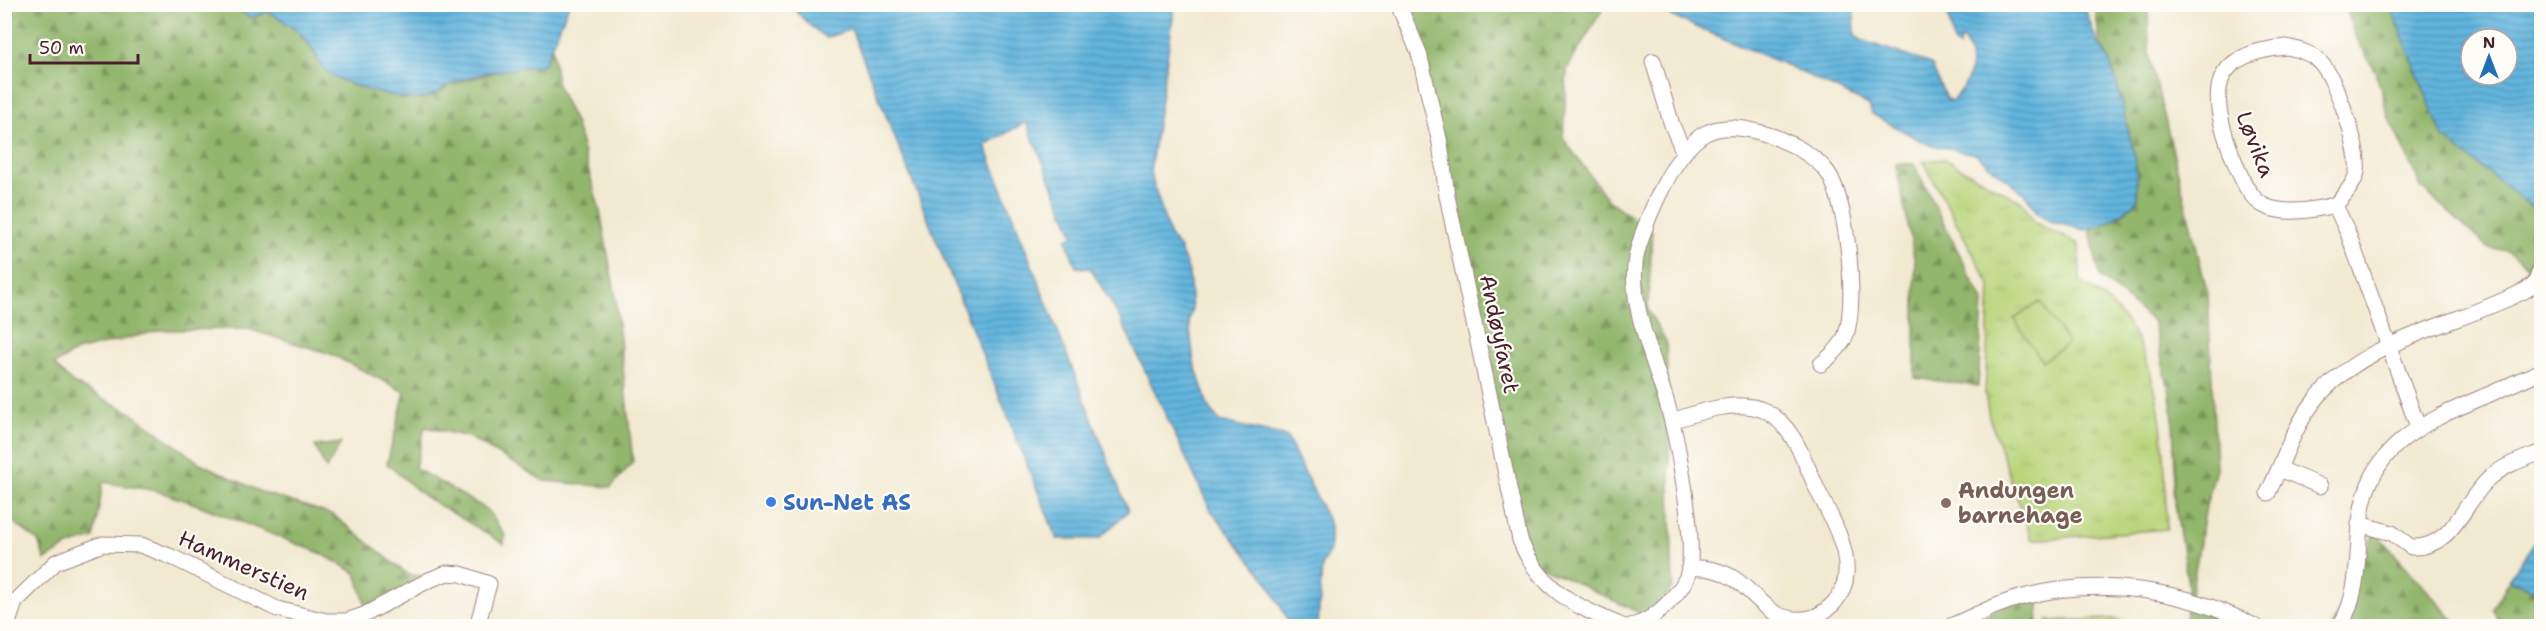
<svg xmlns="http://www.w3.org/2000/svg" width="2546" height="631" font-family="'Shantell Sans',sans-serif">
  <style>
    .grass { fill: url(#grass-tufts); stroke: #827a54; stroke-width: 1.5 }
    .forest { fill: url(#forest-firs); stroke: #6e6a4c; stroke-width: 1.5 }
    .pitch { fill: #b9d57c; stroke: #827a54; stroke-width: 1.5 }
    .water { fill: url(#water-rules); stroke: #566a84; stroke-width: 1.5; fill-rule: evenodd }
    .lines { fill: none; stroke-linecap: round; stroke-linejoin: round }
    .minor-casing { stroke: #9e847e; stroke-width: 17 }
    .minor { stroke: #fff; stroke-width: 15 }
    .shop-dot { fill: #3f7fe0; stroke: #fdfcf7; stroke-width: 2 }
    .education-dot { fill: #8d6e63; stroke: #fdfcf7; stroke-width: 2 }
    .labels { text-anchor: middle; stroke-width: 4.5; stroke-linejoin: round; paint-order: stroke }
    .street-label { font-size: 22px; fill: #4a1f2b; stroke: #fdfcf7 }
    .education-label { font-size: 22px; font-weight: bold; fill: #785e54; stroke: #fdfcf7; text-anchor: start }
    .shop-label { font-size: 22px; font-weight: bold; fill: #366cbe; stroke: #fdfcf7; text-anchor: start }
  </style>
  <defs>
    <pattern id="grass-tufts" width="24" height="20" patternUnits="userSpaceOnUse" patternTransform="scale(1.5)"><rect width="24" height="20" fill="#b9d57c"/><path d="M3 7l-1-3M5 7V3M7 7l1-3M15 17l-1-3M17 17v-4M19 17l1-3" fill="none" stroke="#a1b66b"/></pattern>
    <pattern id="forest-firs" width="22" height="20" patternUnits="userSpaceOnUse" patternTransform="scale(1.5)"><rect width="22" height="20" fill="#92b66c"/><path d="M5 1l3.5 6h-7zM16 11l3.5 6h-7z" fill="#799359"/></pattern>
    <pattern id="water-rules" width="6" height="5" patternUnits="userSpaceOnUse" patternTransform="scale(1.5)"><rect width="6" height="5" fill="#62b5de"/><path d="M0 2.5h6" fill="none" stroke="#5393b4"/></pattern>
  </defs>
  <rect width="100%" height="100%" fill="#fdfcf7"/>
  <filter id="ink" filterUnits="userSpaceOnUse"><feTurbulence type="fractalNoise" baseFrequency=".0167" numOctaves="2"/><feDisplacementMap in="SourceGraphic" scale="12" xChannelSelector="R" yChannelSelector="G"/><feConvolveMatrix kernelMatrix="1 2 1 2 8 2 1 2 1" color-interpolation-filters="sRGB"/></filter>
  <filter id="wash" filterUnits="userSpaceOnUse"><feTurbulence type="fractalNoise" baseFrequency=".008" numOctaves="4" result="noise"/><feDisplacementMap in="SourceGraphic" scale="24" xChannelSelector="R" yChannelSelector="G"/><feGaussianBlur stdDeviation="1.35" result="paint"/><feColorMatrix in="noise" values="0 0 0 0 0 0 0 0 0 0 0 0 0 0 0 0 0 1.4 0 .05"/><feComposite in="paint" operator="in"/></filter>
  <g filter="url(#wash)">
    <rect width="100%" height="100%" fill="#f2e9d1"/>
    <g class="grass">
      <path d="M 1944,159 L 2022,202 L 2035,223 L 2079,244 L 2080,281 C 2092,290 2106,299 2116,310 C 2167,364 2164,460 2167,529 L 2032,540 L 1989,417 L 1985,394 L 1990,285 L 1923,161 Z"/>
      <polygon points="2116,619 2132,626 2048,626 2047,621"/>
    </g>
    <g class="forest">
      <path d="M 232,4 L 250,18 L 268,12 C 289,21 313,42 318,64 L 404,99 L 425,98 L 438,94 L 449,85 L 509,68 L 540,66 L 545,62 L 552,45 L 557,85 L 575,122 L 600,211 L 615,293 L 633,462 L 611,487 L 544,481 L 469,437 L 425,427 L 415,468 L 488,510 L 505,536 L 504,544 L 424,496 L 387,464 L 405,392 L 331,354 L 248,329 L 161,330 L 76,351 L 54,365 L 73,383 L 131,413 L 200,463 L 261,492 L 333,515 L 409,575 L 446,577 L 369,616 L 356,573 L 320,553 L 198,505 L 157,491 L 103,482 L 94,538 L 68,546 L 45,560 L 38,541 L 5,516 L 5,5 Z"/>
      <polygon points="1397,5 1605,5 1567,69 1563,138 1608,200 1652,232 1648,310 1666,342 1673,586 1655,611 1646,616 1530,561 1425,83"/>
      <polygon points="2095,5 2148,5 2149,54 2208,295 2216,469 2206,506 2190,600 2269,625 2266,626 2185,626 2188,585 2173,491 2175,469 2172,402 2153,322 2099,276 2090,229 2107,223 2133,206 2138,199 2135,157 2115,77 2100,46"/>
      <polygon points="2346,5 2390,5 2443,137 2541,214 2541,271 2531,268 2507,251 2487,247 2421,187 2389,118 2376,73 2353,32"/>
      <polygon points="1896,164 1914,164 1983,301 1978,386 1915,378 1915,262"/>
      <polygon points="341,443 326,469 315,446"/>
      <polygon points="2375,532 2459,626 2332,626"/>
      <polygon points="2509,581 2527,586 2541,599 2541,626 2502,626 2493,609"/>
      <polygon points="2041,591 2037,626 1958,626"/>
    </g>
    <polygon class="pitch" points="2040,302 2068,343 2042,361 2014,319"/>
    <g class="water">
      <path d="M 232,5 L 569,5 L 545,62 L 540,66 C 510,68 479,72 451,84 C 441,88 435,97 423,98 C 400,101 356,88 335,77 C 323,72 321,64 315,54 C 307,37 285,20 268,12 L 250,18 Z"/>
      <polygon points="791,5 1175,5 1150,172 1169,234 1180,249 1189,272 1192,310 1189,321 1194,362 1208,406 1219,421 1287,437 1330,525 1330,550 1322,565 1318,626 1291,626 1268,583 1210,509 1120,318 1091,269 1076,267 1066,239 1074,236 1026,122 985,145 1128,511 1099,539 1057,539 851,29 826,38 808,24"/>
      <path d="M 1645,5 L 1854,5 L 1855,35 L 1861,40 L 1931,64 L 1946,98 L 1952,101 C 1971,83 1977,61 1963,39 L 1960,40 L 1959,47 L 1954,44 L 1946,5 L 2084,5 L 2096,40 L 2108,58 L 2115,77 L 2135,157 L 2138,199 L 2133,206 L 2107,223 L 2085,230 L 2049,221 L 2037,212 L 2025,194 L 1975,154 L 1927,144 L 1872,114 L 1869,105 L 1795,69 Z"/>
      <path d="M 2390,5 L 2541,5 L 2541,214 L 2443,137 ZM 2471,39 L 2507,39 L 2507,75 L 2471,75 Z"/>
      <polygon points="2541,534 2541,599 2527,586 2508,580"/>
    </g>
  </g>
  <g filter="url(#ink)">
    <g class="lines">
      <g class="minor-casing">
        <g id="minor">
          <path d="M 1398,4 L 1419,53 L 1440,143 L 1447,196 L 1520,540 C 1540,590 1575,606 1622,626"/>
          <path d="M 2287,47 C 2300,50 2311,53 2320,62 C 2336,78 2360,149 2357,171 C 2355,184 2344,196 2335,205 C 2314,210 2287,215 2267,207 C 2248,200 2239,172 2232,155 C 2208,92 2209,53 2287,47 Z"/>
          <polyline points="1653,61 1672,125 1684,153"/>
          <polyline points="2335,205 2348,233 2418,427"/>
          <path d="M 1672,421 C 1698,412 1739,398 1765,411 C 1794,425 1805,463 1817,489 C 1833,522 1864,570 1833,604 C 1826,610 1820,616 1810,618 C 1770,626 1759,594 1733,578 C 1721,570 1704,567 1689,568"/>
          <polyline points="2280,469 2320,486"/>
          <path d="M 2268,493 C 2283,463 2292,430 2313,403 C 2361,339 2457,326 2526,290 L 2536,282 L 2542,264"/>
          <path d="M 2359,524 L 2392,533 L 2411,547 C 2454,550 2464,499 2491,477 C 2506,464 2524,459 2542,452"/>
          <polyline points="7,626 15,602 56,562 103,544 141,545 174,558 277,609 326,621 346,621 364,615 429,580 447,573 461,574 489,584 477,626"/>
          <path d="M 1630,626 C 1646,623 1657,614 1668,603 C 1677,593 1687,582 1689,569 C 1695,535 1678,442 1668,407 C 1655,360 1624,297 1638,249 C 1647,217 1675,149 1706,133 C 1726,123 1751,129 1772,136 C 1791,143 1816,156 1828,173 C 1847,200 1860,312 1843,341 C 1838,349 1829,358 1821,364"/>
          <path d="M 1951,626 C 1974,616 1998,603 2023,597 C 2100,577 2184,589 2254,626"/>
          <path d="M 2340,626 C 2359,595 2357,559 2360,524 C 2366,447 2420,424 2483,397 C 2502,389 2522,379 2542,371"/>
        </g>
      </g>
      <use href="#minor" class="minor"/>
    </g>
  </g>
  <circle class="shop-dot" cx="771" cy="502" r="6"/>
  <circle class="education-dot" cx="1946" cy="503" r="6"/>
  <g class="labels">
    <g class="street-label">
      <text transform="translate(2256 144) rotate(68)" y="8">Løvika</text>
      <text transform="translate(1500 334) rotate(78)" y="8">Andøyfaret</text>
      <text transform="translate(244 565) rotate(24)" y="8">Hammerstien</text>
    </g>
    <g class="education-label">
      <text x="1958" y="498">Andungen<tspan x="1958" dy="25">barnehage</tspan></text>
    </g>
    <g class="shop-label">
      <text x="783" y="510">Sun-Net AS</text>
    </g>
  </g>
  <rect width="2546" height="631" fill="none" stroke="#fdfcf7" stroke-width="24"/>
  <g transform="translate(2489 57)"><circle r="28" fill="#fdfcf7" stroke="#b5a4a5" stroke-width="1.5"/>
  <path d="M0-4.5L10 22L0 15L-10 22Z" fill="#1f6fb2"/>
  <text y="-9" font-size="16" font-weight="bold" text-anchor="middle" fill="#4a1f2b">N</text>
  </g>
  <path d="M30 54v9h108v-9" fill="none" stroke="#4a1f2b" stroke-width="3"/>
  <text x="39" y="54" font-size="18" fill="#4a1f2b" stroke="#fdfcf7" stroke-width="4.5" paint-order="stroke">50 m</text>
</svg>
